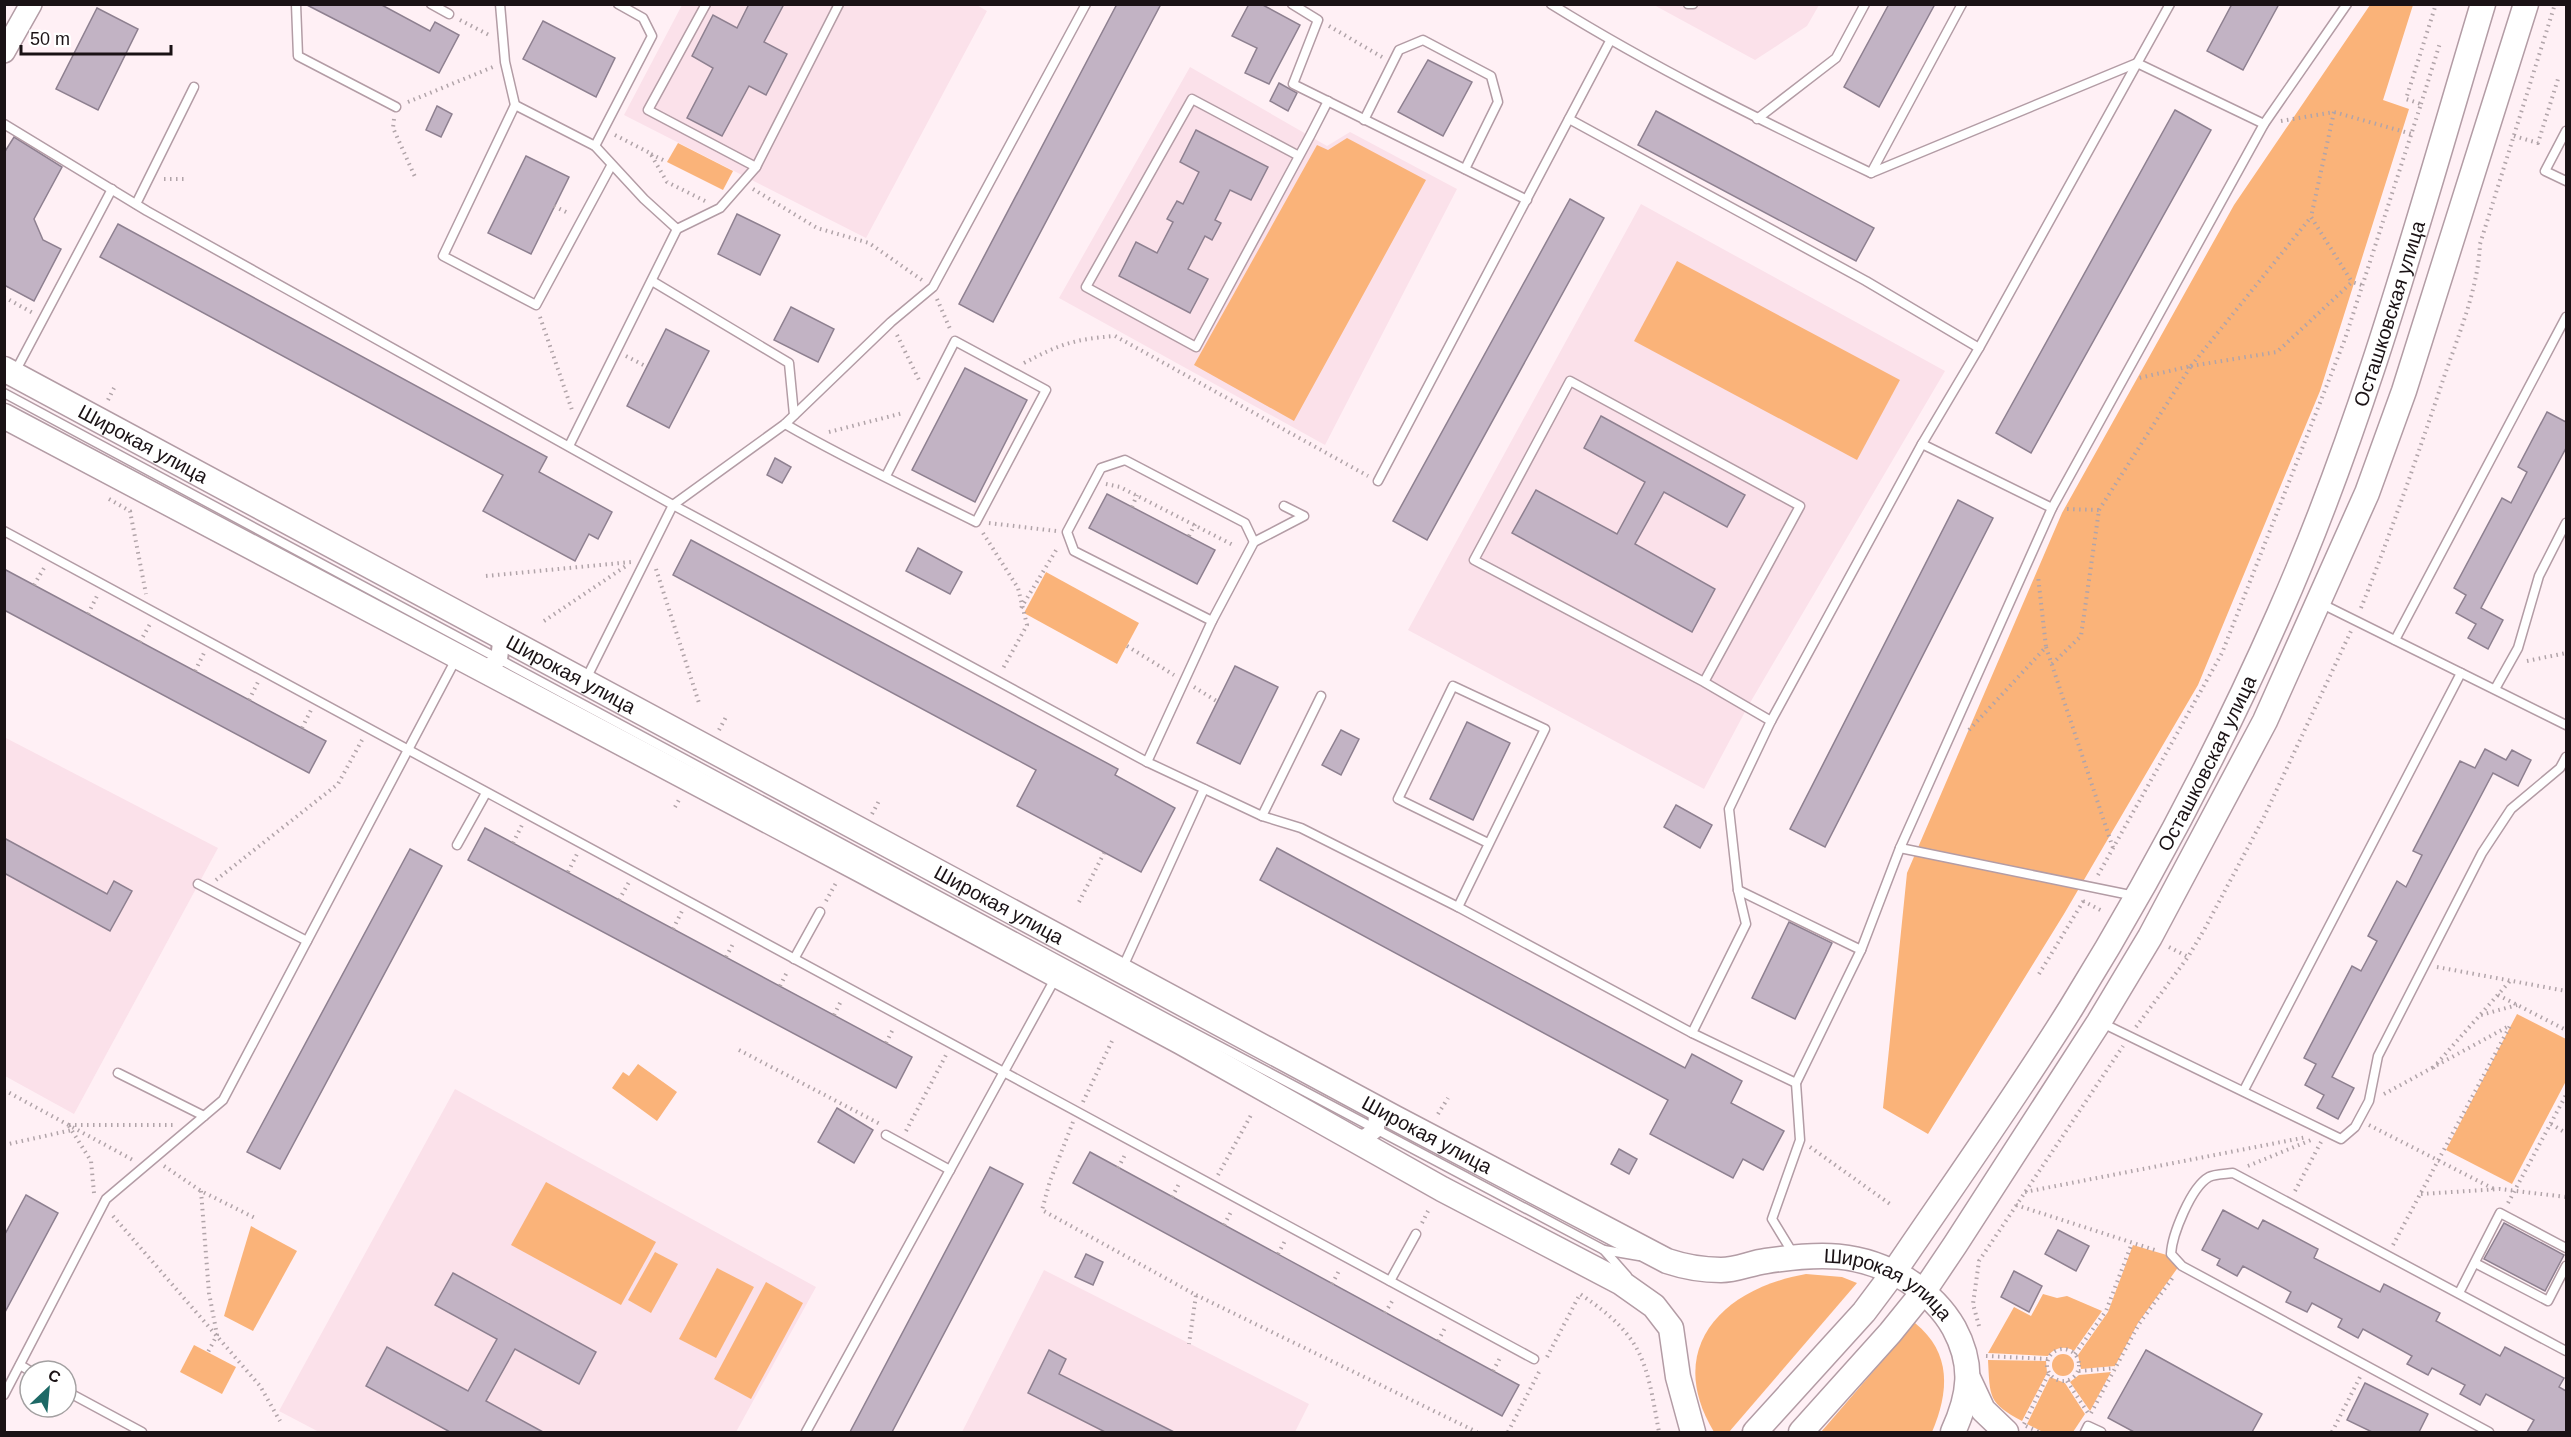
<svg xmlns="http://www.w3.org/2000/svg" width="2571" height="1437" font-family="Helvetica,sans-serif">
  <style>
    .built { fill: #fbe1ea }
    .green { fill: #fab379 }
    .building { fill: #c2b3c4; stroke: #8e8090; stroke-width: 1.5 }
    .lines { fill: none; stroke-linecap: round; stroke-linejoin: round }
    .service-casing { stroke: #b39ca5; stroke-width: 11 }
    .minor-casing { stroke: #b39ca5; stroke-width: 20 }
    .tertiary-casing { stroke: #b39ca5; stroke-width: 24 }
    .secondary-casing { stroke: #b39ca5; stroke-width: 27 }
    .path { stroke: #b1a4a9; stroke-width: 4; stroke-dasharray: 1.5 4.5; stroke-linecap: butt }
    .service { stroke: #fff; stroke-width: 8 }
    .minor { stroke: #fff; stroke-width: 16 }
    .tertiary { stroke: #fff; stroke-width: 21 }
    .secondary { stroke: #fff; stroke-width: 24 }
    .labels { text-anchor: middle; stroke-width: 6; stroke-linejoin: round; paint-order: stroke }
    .street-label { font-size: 20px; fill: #1a1215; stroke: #fff }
  </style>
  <rect width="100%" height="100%" fill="#fff0f5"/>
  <g class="built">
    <polygon points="975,4 987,11 866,238 624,115 682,5"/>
    <polygon points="1654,5 1819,5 1807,26 1755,60"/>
    <polygon points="1190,67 1327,146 1350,132 1457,189 1325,445 1059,298"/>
    <polygon points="1641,204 1945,371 1747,708 1704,789 1408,630"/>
    <polygon points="4,737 218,848 74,1114 5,1076"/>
    <polygon points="455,1089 816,1287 736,1432 319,1432 279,1411"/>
    <polygon points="1044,1270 1309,1404 1295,1432 962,1432"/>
  </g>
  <g class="green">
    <polygon points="2370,5 2413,5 2383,100 2409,109 2320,391 2198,685 2064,914 1928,1134 1883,1108 1907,873 2062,513 2234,205"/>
    <polygon points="1347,138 1426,180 1294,421 1194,365 1317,145 1328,150"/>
    <polygon points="678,143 733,171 723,190 667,162"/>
    <polygon points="1677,261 1900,380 1857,460 1634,341"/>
    <polygon points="1046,572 1139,623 1117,664 1024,613"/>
    <polygon points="2517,1014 2566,1039 2566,1081 2512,1184 2446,1150"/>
    <polygon points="638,1064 677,1092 657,1121 612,1088 623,1072 629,1076"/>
    <polygon points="546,1182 656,1242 621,1305 511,1245"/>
    <polygon points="251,1226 297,1251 253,1331 224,1316"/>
    <polygon points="2133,1245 2170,1256 2179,1266 2138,1323 2115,1366 2081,1369 2078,1355 2108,1312"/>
    <polygon points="655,1252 678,1264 651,1313 628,1300"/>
    <polygon points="717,1268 754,1287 716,1358 679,1339"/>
    <path d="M 1806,1274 L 1842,1277 L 1857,1283 L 1729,1432 L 1714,1432 C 1664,1349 1721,1289 1806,1274 Z"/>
    <polygon points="766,1282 803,1303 751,1399 714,1379"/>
    <path d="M 2043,1294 L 2057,1298 L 2067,1296 L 2102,1311 L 2074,1351 C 2065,1345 2054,1348 2048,1356 L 1988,1353 L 2014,1307 L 2031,1316 Z"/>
    <path d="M 1915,1323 C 1952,1353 1949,1392 1932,1432 L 1821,1432 Z"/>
    <polygon points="194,1345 236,1367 222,1394 180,1372"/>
    <circle cx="2063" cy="1365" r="11"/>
    <path d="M 1988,1360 L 2046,1361 L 2047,1373 L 2022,1421 C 1988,1403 1990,1397 1988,1360 Z"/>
    <polygon points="2111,1372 2090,1411 2070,1382 2079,1375"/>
    <polygon points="2050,1377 2065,1383 2085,1414 2073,1432 2043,1432 2027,1424"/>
  </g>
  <g class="building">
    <polygon points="305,4 380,4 430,31 435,22 459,35 439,73"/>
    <polygon points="749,4 784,4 764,42 787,54 766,95 749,86 722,136 687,118 713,68 692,56 713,15 737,28"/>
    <polygon points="1117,4 1161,4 993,322 959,304"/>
    <polygon points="1249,4 1261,4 1300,25 1269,84 1245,73 1257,48 1232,36"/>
    <polygon points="1889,4 1935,4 1879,107 1844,87"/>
    <polygon points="2232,4 2279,4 2243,70 2207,51"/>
    <polygon points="97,8 138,29 98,110 56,89"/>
    <polygon points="543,21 615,58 596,97 523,59"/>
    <polygon points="1428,60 1472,82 1443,136 1398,112"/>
    <polygon points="1279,83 1297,93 1288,111 1270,101"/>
    <polygon points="437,106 452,114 441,137 426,130"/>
    <polygon points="2175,110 2211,130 2031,453 1996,433"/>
    <polygon points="1656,111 1874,228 1856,261 1638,145"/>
    <polygon points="1196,130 1268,167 1251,200 1230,190 1215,220 1221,223 1212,240 1205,236 1188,269 1208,279 1190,313 1119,276 1136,242 1157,253 1173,222 1167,219 1177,201 1183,204 1199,172 1180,162"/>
    <polygon points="14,137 62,167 34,219 43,240 61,249 34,301 4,285 4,153"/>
    <polygon points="526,156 569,177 531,254 488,233"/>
    <polygon points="1570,199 1604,218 1427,540 1393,521"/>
    <polygon points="737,214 780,235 760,275 718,254"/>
    <polygon points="118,224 547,457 539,472 612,512 598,539 589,534 575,561 483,511 503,475 100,257"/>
    <polygon points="791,307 834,329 818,362 774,340"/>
    <polygon points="666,329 709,351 669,428 627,406"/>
    <polygon points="965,368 1027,400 975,502 912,470"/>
    <polygon points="2547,412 2566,422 2566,448 2481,608 2503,620 2488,649 2468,638 2476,624 2456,613 2466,595 2454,588 2502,498 2511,503 2527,472 2518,467"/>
    <polygon points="1601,416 1745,495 1727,527 1664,492 1635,544 1715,589 1692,632 1512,533 1536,490 1617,534 1645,482 1584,448"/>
    <polygon points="775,458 791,467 782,483 767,475"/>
    <polygon points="1107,494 1215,550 1197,584 1089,528"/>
    <polygon points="1958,500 1993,518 1825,847 1790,829"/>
    <polygon points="691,540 1118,769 1115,775 1175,808 1141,872 1017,806 1036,770 673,575"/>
    <polygon points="918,548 962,572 950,594 906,571"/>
    <polygon points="4,569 326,741 309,773 4,610"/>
    <polygon points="1235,666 1278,687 1240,764 1197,743"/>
    <polygon points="1467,722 1510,743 1473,820 1430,799"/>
    <polygon points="1341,730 1359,739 1341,775 1322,765"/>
    <polygon points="2485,749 2506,760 2512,750 2531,760 2518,786 2493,773 2332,1077 2354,1088 2338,1119 2317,1108 2324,1095 2305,1085 2316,1064 2304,1058 2352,966 2361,971 2377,941 2368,936 2397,881 2406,887 2422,855 2413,851 2460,761 2475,768"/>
    <polygon points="1676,805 1712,825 1700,848 1664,827"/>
    <polygon points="485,828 912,1057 896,1088 468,860"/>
    <polygon points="4,838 107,894 114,881 132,891 110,931 4,873"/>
    <polygon points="1277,848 1685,1068 1692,1054 1742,1081 1731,1103 1784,1131 1763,1170 1743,1159 1733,1178 1650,1134 1668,1100 1260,880"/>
    <polygon points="410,849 442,866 280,1169 247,1152"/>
    <polygon points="1789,922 1832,943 1795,1019 1752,998"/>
    <polygon points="837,1108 873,1130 854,1163 818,1142"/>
    <polygon points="1619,1149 1637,1159 1629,1174 1611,1164"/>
    <polygon points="1090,1152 1519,1385 1502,1416 1073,1183"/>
    <polygon points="990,1167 1023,1184 892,1432 850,1432"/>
    <polygon points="26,1195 58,1213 4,1314 4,1236"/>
    <polygon points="2223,1210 2258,1229 2263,1220 2318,1249 2314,1258 2380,1292 2384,1284 2440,1313 2436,1321 2500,1356 2505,1347 2564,1378 2559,1387 2566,1391 2566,1432 2527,1432 2534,1420 2486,1394 2480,1405 2460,1394 2465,1385 2432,1368 2428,1375 2407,1364 2412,1356 2363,1329 2358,1338 2338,1327 2342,1319 2312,1303 2307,1312 2286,1302 2291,1292 2243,1266 2237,1276 2217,1265 2220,1259 2202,1250"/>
    <polygon points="2504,1223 2564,1255 2545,1291 2484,1259"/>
    <polygon points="2058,1230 2089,1246 2076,1271 2045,1254"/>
    <polygon points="1086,1254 1103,1262 1093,1285 1075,1277"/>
    <polygon points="2014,1271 2042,1286 2029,1312 2001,1297"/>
    <polygon points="453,1273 596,1352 579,1384 515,1349 486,1401 543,1432 450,1432 366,1386 387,1347 468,1391 497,1339 435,1305"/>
    <polygon points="1049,1350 1066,1359 1059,1374 1174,1432 1105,1432 1028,1393"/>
    <polygon points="2146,1350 2262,1414 2252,1432 2134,1432 2108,1418"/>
    <polygon points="2365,1383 2428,1414 2419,1432 2372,1432 2347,1420"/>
  </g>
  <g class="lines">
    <g class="service-casing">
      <g id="service">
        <polyline points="296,4 298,56 396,107"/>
        <polyline points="431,4 449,14"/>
        <polyline points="500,4 505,62 515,105"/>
        <polyline points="706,4 648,110 756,167 839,4"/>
        <polyline points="1292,4 1318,20 1293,84 1527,200"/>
        <path d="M 1551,4 C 1654,68 1762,121 1871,173 L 2137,63 L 2264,124"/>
        <polyline points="1688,4 1693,4"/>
        <polyline points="1569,119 1866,281 1979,348"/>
        <polyline points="1757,119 1836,58 1865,4"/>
        <polyline points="1364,120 1399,50 1423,40 1491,76 1498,102 1465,169"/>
        <polyline points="4,124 147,211 673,505 1147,762 1262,816 1301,828 1458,907 1692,1033"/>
        <polyline points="2566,131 2545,171 2566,181"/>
        <polyline points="595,146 652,36 643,18 618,4"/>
        <polyline points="1299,156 1192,99 1086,287 1196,347 1310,136 1328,101"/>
        <polyline points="1871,173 1962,4"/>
        <polyline points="136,204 194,87"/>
        <polyline points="677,229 720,208 756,167"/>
        <polyline points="652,281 789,363 794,415"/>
        <polyline points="15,372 112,189"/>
        <polyline points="4,393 1172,1021 1604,1250 1627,1276"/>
        <path d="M 785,424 C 847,460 912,490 976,522 L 1046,390 L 955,341 L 886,476"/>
        <polyline points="1922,444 2052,508"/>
        <polyline points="569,446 677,229 644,199 595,146 515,105 443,256 536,305 611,166"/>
        <polyline points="1378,481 1610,41"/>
        <polyline points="4,531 1534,1359"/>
        <polyline points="2320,603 2566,725"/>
        <polyline points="1212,621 1074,551 1067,532 1101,468 1125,460 1245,523 1254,542"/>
        <polyline points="2395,640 2566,317"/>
        <polyline points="585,681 673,505 785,424 891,322 933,287 1086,4"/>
        <polyline points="1704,682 1800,506 1570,381 1474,560 1704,682 1771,721"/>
        <polyline points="2495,689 2518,648 2539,576 2566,523"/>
        <polyline points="1147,762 1212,621 1254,542 1304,516 1284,506"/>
        <polyline points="1262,816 1321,696"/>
        <polyline points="457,845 486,793"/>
        <polyline points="1900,848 2135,896"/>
        <polyline points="198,884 307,941"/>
        <polyline points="1738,890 1861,950 1900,848 2052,508 2264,124 2347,4"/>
        <polyline points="1458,907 1545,729 1453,686 1398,799 1488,843"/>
        <polyline points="794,959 820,912"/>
        <polyline points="1122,969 1204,789"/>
        <polyline points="2100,1022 2341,1139 2355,1127 2369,1101 2378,1056 2482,853 2511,809 2560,768 2566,757"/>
        <polyline points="118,1073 204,1116"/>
        <polyline points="1796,1083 1692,1033 1746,924 1738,890 1729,809 1771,721 1922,444 1979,348 2170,4"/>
        <polyline points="2244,1090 2461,673"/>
        <polyline points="886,1135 950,1170"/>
        <polyline points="1604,1250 1639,1256"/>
        <polyline points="1794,1255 1772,1219 1800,1140 1796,1083 1861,950"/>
        <polyline points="2475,1263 2548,1301 2566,1266"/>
        <polyline points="1390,1281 1416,1234"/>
        <polyline points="2459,1293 2500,1213 2566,1248"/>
        <polyline points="20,1365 30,1371"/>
        <polyline points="66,1391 142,1432"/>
        <polyline points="4,1395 106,1199 223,1100 456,659"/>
        <polyline points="806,1432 1056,977"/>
        <polyline points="2085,1432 2088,1426 2101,1432"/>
        <path d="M 2489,1432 L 2182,1266 L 2171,1254 C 2172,1235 2191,1187 2209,1177 C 2214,1174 2226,1174 2233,1173 L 2566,1351"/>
      </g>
    </g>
    <g class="minor-casing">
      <g id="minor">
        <polyline points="475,667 489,667 499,659 501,643 493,633"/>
        <polyline points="1351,1137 1365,1138 1376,1129 1377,1115 1370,1105"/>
      </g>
    </g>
    <g class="tertiary-casing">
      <polyline id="tertiary" points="4,52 31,4"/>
    </g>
    <g class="secondary-casing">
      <g id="secondary">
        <path id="s1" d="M 4,369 L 1395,1118 L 1667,1261 C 1685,1267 1702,1270 1721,1270 C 1736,1270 1751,1263 1766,1261 C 1818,1253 1860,1251 1907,1280 C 1927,1293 1942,1307 1954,1328 C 1974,1365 1970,1395 1953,1432"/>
        <polyline points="4,416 861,870 1181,1042 1442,1189 1620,1282 1654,1306 1671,1328 1678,1377 1693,1432"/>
        <polyline points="1969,1380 1983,1410 2006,1432"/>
        <path id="s2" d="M 1755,1432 L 1864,1312 L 1894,1272 C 1953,1185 2015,1098 2071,1008 C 2149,882 2219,750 2279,614 C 2366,418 2421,210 2483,4"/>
        <polyline points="1801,1432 1890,1333 1924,1291 1955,1245 2099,1022 2150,937 2265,721 2367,493 2404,391 2526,4"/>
      </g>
    </g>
    <g class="path">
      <polyline points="460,20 491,36"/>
      <polyline points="1329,26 1382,57"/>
      <polyline points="408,102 493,67"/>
      <polyline points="2421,104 2440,43"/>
      <polyline points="2334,112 2311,217 2352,282"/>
      <polyline points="394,119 393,128 416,179"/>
      <polyline points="2281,121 2334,112 2412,134"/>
      <polyline points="615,135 650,153 667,182 705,201"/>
      <polyline points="2514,136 2538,143 2558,79"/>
      <polyline points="651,154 667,162"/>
      <polyline points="164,179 188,179"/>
      <polyline points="753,189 817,228 869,243 922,280"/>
      <polyline points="554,206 570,214"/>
      <polyline points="4,297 33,313"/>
      <polyline points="937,299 951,331"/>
      <polyline points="540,317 572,410"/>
      <polyline points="897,335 920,382"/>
      <polyline points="626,356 647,367"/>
      <path d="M 1024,363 C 1060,344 1075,339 1115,336 L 1368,476"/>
      <polyline points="2191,366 2277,352 2352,282 2362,285"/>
      <polyline points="2191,366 2311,217"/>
      <polyline points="108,400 114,388"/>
      <polyline points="829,432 903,413"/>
      <polyline points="1106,484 1120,487 1235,546"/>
      <polyline points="109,499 130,511 146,594"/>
      <polyline points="1132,507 1137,495"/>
      <polyline points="2099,510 2191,366 2139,378"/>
      <polyline points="989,523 1056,531"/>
      <polyline points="983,533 1018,588 1027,625 1002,670"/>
      <polyline points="1189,536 1195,524"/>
      <polyline points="656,569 699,703"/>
      <polyline points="486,576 631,562"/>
      <polyline points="34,585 44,568"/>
      <polyline points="1021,608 1058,547"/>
      <path d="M 2361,608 C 2391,533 2417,457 2443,380 C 2458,336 2478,290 2480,244 L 2555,4"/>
      <polyline points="88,614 97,596"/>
      <polyline points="544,621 626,566"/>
      <polyline points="140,642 150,624"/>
      <polyline points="1127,646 1174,675"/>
      <polyline points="2046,647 2113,848"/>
      <polyline points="2527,661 2566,653"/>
      <polyline points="2052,664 2081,636 2099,510 2066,509"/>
      <polyline points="195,671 204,653"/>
      <polyline points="1194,687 1218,702"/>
      <polyline points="249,700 258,682"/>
      <polyline points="302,728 311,710"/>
      <polyline points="719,730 726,717"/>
      <polyline points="1969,730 2046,647 2038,576"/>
      <polyline points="675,807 680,798"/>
      <polyline points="872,814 880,799"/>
      <polyline points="513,843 522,825"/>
      <polyline points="568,872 577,854"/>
      <polyline points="2098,875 2222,653 2345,339 2421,104 2406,99 2436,4"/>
      <polyline points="216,880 338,784 362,740"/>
      <polyline points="619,900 629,882"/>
      <polyline points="826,901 837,881"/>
      <polyline points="2083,901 2104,912"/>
      <polyline points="1079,902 1104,853"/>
      <polyline points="673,929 682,911"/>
      <polyline points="2169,947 2188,957"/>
      <polyline points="726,957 734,942"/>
      <polyline points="2437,967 2566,991"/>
      <polyline points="2039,974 2084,900"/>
      <polyline points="780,986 788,970"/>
      <polyline points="2498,995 2566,1030"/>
      <polyline points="834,1015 842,999"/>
      <polyline points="2481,1015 2517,1005"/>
      <polyline points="2136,1027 2188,957 2204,930 2263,819 2351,631"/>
      <polyline points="886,1043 894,1027"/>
      <polyline points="739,1050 880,1124"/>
      <polyline points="2433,1068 2510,981"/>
      <polyline points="4,1090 133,1160"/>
      <polyline points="2384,1094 2509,1026"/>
      <polyline points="1083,1102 1112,1041"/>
      <polyline points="1438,1114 1448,1098"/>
      <polyline points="1073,1122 1050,1181 1042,1210 1196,1295 1189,1344"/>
      <polyline points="2551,1124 2566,1133"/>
      <polyline points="69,1125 173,1125"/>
      <polyline points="2369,1125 2494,1189"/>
      <polyline points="69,1126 91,1161 94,1193"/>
      <polyline points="906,1131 946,1055"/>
      <polyline points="4,1145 72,1130"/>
      <polyline points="1810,1147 1890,1204"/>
      <polyline points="164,1166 201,1191 255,1218"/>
      <polyline points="2248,1166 2311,1140"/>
      <polyline points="1118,1168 1126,1153"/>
      <polyline points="1218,1175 1251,1115"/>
      <polyline points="201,1191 209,1293 217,1335 208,1352"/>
      <polyline points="2295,1191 2321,1142"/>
      <polyline points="2025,1192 2307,1137"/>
      <polyline points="2421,1194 2500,1189 2566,1197"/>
      <polyline points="1172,1197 1180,1182"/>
      <polyline points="2508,1203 2566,1095"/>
      <polyline points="2016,1205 2158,1251"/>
      <polyline points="113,1216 260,1386 280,1421"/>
      <polyline points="1422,1223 1428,1211"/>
      <polyline points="1224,1225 1232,1210"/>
      <polyline points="2393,1245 2510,1026"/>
      <polyline points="1278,1254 1286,1239"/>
      <polyline points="1332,1284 1340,1269"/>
      <polyline points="1196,1295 1477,1432"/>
      <polyline points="1385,1313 1394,1298"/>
      <polyline points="1979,1326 1973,1304 1979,1261 2123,1046"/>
      <polyline points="1438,1341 1446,1326"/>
      <circle cx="2063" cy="1365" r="16"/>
      <polyline points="2075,1354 2106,1311 2132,1243"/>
      <polyline points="1986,1356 2048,1359"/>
      <path d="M 1547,1357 L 1580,1294 C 1644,1337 1646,1360 1659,1432"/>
      <polyline points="1493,1371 1501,1356"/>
      <polyline points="2079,1371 2115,1368"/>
      <polyline points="2067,1381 2088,1413"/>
      <polyline points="2091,1413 2139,1324 2174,1276"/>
      <polyline points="2024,1424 2049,1373"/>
      <polyline points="2026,1426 2039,1432"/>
      <polyline points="1508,1432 1539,1372"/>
      <polyline points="2332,1432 2360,1377"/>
    </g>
    <use href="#service" class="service"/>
    <use href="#minor" class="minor"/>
    <use href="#tertiary" class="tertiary"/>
    <use href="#secondary" class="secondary"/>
  </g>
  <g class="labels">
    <g class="street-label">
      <text dy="7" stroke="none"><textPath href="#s2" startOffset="1296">Осташковская улица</textPath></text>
      <text dy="7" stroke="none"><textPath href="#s1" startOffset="158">Широкая улица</textPath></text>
      <text dy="7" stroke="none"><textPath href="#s1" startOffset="644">Широкая улица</textPath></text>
      <text dy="7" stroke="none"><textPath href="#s2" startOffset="810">Осташковская улица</textPath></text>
      <text dy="7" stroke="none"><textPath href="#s1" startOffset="1130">Широкая улица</textPath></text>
      <text dy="7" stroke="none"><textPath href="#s1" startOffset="1616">Широкая улица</textPath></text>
      <text dy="7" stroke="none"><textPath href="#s1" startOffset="2118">Широкая улица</textPath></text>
    </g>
  </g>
  <rect width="2571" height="1437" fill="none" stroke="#1a1215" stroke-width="12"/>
  <g transform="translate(48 1389) rotate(26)"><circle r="28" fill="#ffffff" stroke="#a3a0a1" stroke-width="1.5"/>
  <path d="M0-4.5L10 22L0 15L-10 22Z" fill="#1d6966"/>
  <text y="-9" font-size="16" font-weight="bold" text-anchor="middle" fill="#1a1215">С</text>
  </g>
  <path d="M21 45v9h150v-9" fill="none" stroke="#1a1215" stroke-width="3"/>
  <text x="30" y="45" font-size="18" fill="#1a1215" stroke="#ffffff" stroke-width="4.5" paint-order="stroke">50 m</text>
</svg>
